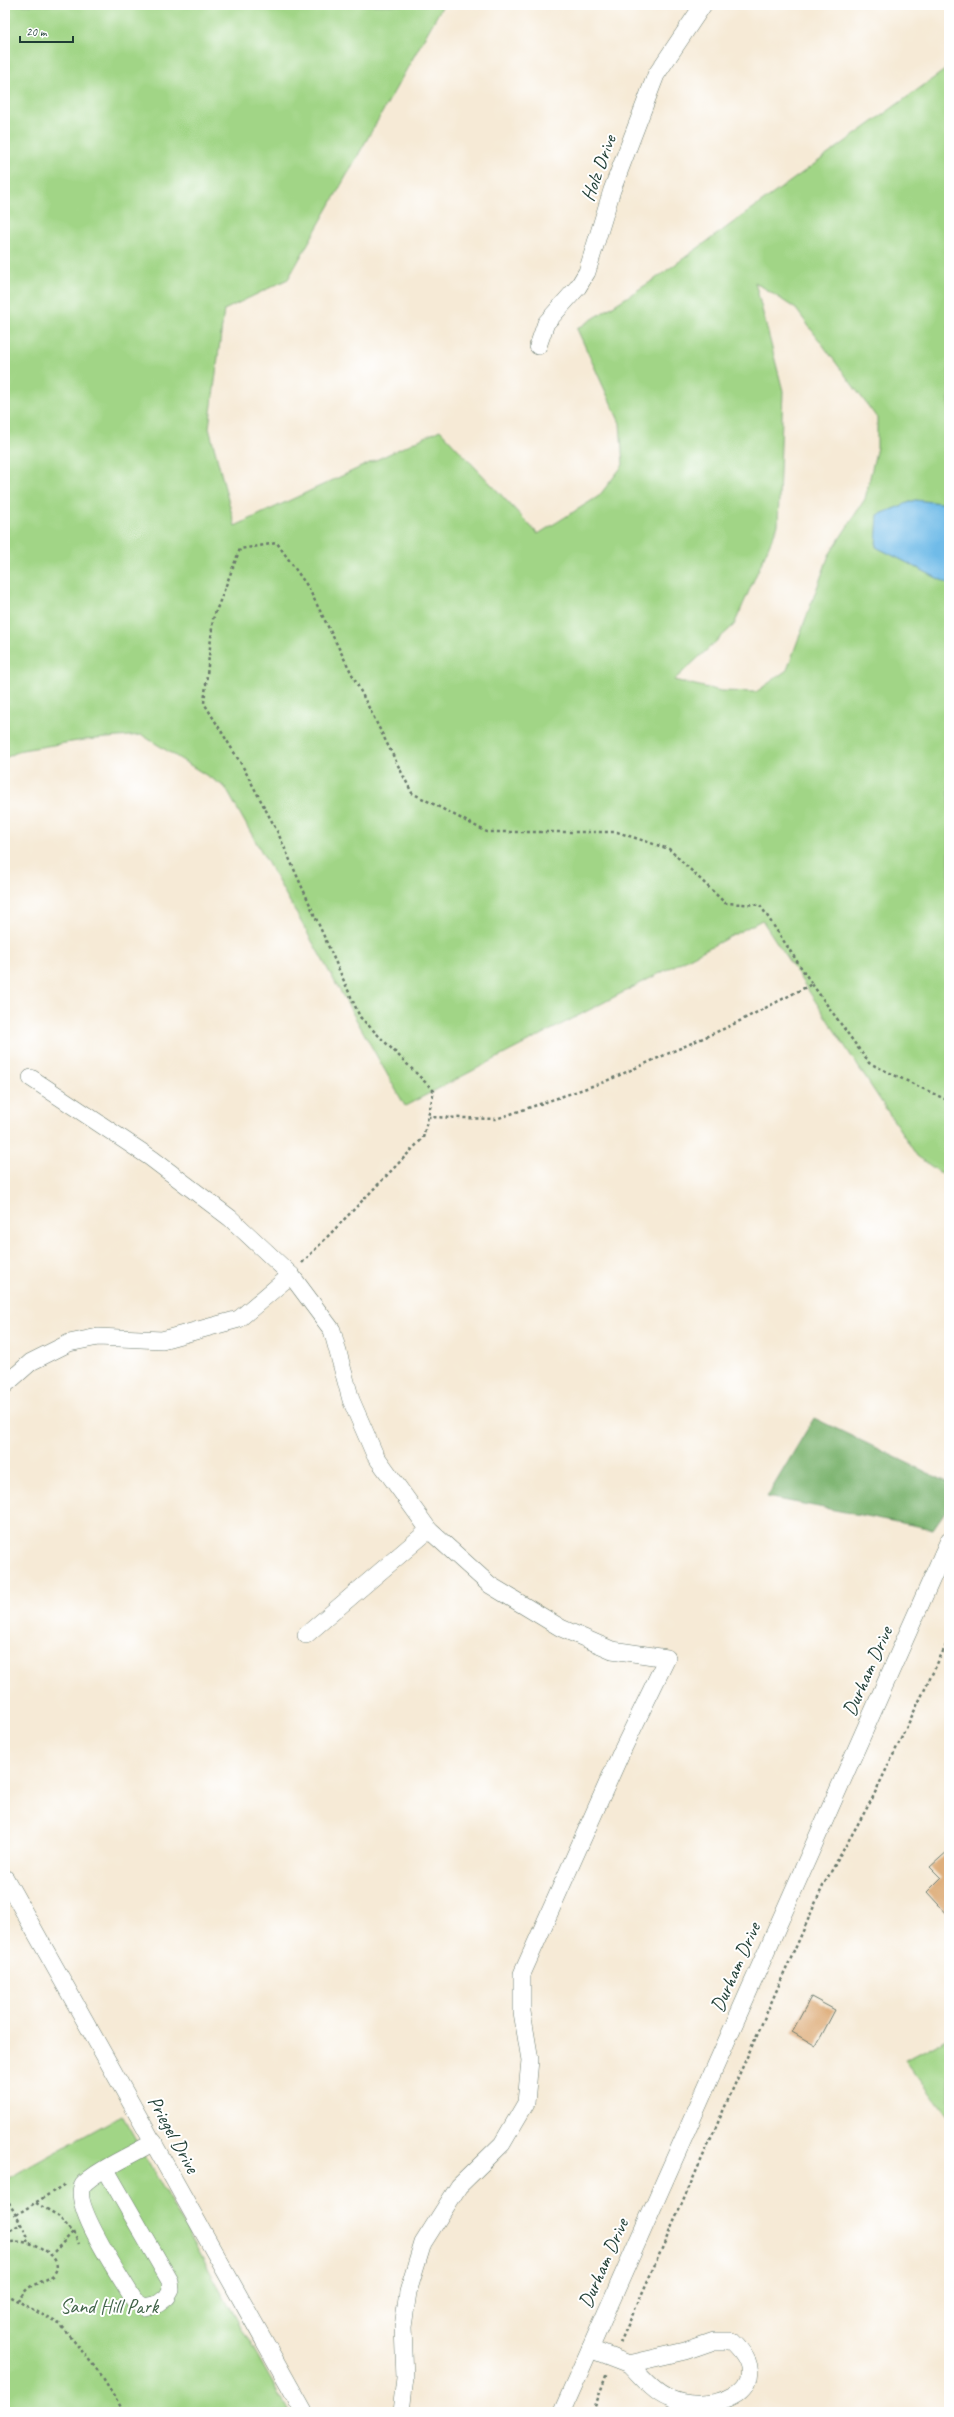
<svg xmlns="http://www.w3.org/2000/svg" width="954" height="2417" font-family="Caveat,sans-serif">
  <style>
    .green { fill: #a1d586; stroke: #60895d; fill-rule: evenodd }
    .forest { fill: #80b673; stroke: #507a54 }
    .water { fill: #6fbbe8; stroke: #477c8e }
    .building { fill: #deae7c }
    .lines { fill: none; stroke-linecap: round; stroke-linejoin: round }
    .minor-casing { stroke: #6a7a6d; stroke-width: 18 }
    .path { stroke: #6a7a6d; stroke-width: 2.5; stroke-dasharray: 3 3; stroke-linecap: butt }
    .minor { stroke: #fff; stroke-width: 17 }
    .labels { text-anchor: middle; stroke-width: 4; stroke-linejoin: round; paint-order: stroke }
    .street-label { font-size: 20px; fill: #1f3d34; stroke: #fff }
    .park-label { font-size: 20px; fill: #406348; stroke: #fff }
  </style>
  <rect width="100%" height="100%" fill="#fff"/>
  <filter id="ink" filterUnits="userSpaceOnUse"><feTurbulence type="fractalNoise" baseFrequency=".025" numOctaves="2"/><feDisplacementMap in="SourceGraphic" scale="8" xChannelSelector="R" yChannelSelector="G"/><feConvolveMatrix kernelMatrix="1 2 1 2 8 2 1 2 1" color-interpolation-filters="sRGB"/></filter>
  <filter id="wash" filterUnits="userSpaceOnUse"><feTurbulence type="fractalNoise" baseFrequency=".012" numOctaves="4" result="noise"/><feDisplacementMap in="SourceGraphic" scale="16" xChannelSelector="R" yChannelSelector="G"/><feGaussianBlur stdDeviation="0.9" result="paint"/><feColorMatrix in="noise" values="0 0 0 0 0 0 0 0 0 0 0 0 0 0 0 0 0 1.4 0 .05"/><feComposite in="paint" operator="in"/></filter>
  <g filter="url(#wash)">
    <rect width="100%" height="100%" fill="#f6ead6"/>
    <g class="green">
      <path d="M 5,5 L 443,5 L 288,279 L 224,310 L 209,428 L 235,526 L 440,430 L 538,534 L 599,496 L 623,465 L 620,423 L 577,329 L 655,279 L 949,67 L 949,504 L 915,500 L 878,515 L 876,547 L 949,584 L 949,1179 L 917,1156 L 762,920 L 405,1106 L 225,787 L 142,735 L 84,740 L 22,750 L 5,758 ZM 755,282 L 796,309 L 877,418 L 877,447 L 865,499 L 829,555 L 787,670 L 756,692 L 721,691 L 674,680 L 734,625 L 778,525 L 783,391 Z"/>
      <polygon points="949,2037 949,2118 905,2060"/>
      <polygon points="122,2115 289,2412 5,2412 5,2180"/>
    </g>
    <polygon class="forest" points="814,1418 949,1483 949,1506 933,1529 767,1497"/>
    <polygon class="water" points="915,500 949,504 949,584 876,547 878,515"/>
    <g id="blocks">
      <g class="building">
        <polygon points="949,1850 949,1916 927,1892 941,1878 930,1867"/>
        <polygon points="811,1997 835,2010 816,2046 792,2032"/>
      </g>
    </g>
  </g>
  <g filter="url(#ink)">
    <use href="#blocks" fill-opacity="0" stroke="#6a7a6d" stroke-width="1"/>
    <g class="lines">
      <g class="minor-casing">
        <g id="minor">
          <polyline points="538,346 546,323 578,287 587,272 612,190 656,75 703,5"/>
          <polyline points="31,1078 151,1158 230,1218 291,1275 332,1330 351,1400 375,1455 429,1530 490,1585 561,1628 612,1650 667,1658 621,1753 522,1974 522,2012 530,2060 526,2103 502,2144 459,2186 423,2243 408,2292 403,2327 405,2378 401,2412"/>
          <polyline points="5,1385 31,1362 69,1343 98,1337 162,1340 239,1319 291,1275"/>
          <polyline points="306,1635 429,1530"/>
          <polyline points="5,1878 304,2412"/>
          <path d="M 106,2170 L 170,2281 L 171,2290 L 167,2297 L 158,2304 L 144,2307 L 134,2300 C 123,2280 70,2204 83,2185 C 93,2172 137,2152 154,2142"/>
          <path d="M 590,2349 L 629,2364 L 685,2351 L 714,2341 L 732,2341 C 784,2390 708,2417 668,2398 C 653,2392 640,2375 629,2364"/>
          <polyline points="562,2412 949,1540"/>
        </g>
      </g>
      <g class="path">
        <polyline points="812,984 869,1063 949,1101"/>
        <polyline points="302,1263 423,1138 434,1091 360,1017 277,831 243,767 204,703 213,619 240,549 277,543 308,587 412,793 487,832 617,832 669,849 725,903 760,905 812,984 730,1026 604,1082 496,1119 429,1117"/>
        <polyline points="5,2200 7,2199 28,2237 27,2242"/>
        <polyline points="36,2203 57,2215 73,2232 52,2254"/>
        <polyline points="16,2215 65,2184"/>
        <polyline points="73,2232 79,2244"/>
        <polyline points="5,2233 21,2224"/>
        <path d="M 5,2243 C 17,2240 30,2242 41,2248 C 51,2253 64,2265 52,2276 C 45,2281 36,2283 30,2287 C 25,2290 21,2297 18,2301"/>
        <polyline points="5,2294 61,2325 102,2376 124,2412"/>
        <polyline points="620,2343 823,1886 872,1799 949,1639"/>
        <polyline points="593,2412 607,2373"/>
      </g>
      <use href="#minor" class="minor"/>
    </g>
  </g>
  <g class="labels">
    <g class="street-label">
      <text transform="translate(598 168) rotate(-70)" y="7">Holz Drive</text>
      <text transform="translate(867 1671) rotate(-66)" y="7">Durham Drive</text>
      <text transform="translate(735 1967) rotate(-66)" y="7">Durham Drive</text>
      <text transform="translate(174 2134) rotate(61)" y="7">Priegel Drive</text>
      <text transform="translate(603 2263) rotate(-66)" y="7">Durham Drive</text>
    </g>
    <g class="park-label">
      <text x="109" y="2313">Sand Hill Park</text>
    </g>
  </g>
  <rect width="954" height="2417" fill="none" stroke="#fff" stroke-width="20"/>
  <path d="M20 36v6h53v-6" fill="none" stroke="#1f3d34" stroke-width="2"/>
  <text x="26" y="36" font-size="12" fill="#1f3d34" stroke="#ffffff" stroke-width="3" paint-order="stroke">20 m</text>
</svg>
